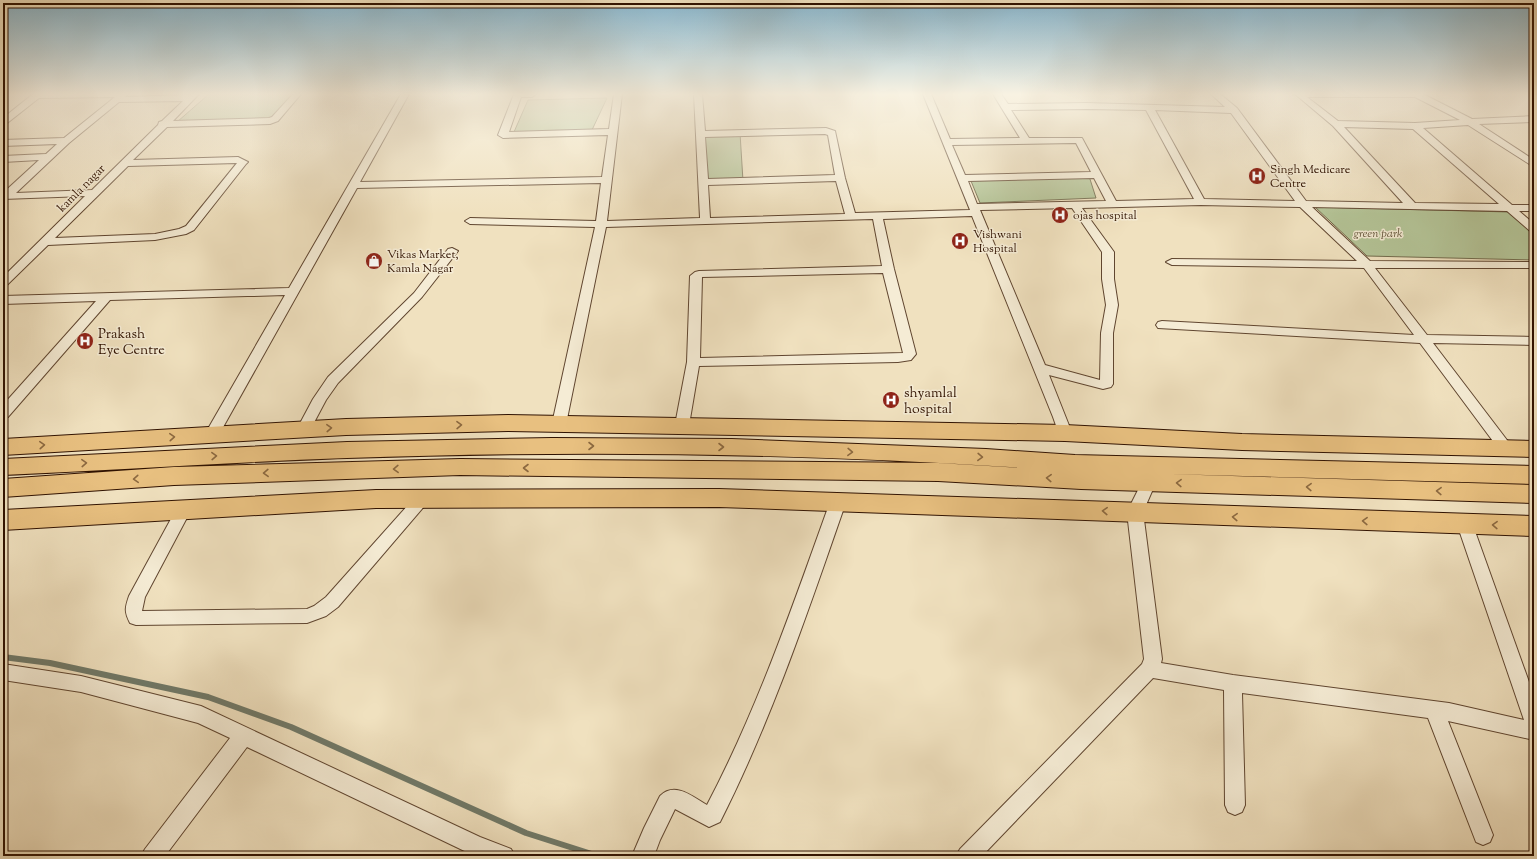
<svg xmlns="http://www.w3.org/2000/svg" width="1537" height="859" font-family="'Sorts Mill Goudy',serif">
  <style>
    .green { fill: #b4c497; stroke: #726b4c }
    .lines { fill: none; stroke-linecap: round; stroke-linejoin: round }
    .stream { stroke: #707968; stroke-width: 6 }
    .minor-casing { stroke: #604630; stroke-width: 2 }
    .primary-casing { stroke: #301200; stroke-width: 2 }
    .trunk-casing { stroke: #301200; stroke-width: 2 }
    .minor { fill: #f5ecd5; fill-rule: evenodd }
    .primary { fill: #e8c080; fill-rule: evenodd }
    .trunk { fill: #e8c080; fill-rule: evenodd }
    .oneway { stroke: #8c6940 }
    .labels { text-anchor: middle; stroke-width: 3; stroke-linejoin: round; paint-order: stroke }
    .far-poi-label { font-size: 12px; fill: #301200; stroke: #f5ecd5; text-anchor: start }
    .far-street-label { font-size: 12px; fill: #301200; stroke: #f5ecd5 }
    .far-park-label { font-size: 12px; font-style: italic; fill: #5e5035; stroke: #f5ecd5 }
    .poi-label { font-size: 14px; fill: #301200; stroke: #f5ecd5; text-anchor: start }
  </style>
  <rect width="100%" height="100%" fill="#f0e1bf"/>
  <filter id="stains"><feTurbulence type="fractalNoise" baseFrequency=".005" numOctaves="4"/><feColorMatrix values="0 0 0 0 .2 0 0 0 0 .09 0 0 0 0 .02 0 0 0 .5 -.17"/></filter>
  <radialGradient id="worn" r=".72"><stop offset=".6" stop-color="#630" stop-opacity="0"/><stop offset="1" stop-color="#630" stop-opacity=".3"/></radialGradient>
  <g class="green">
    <polygon points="209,94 294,94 268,121 177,122"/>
    <polygon points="607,98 592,130 514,132 528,100"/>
    <polygon points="740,133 743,181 703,182 700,134"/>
    <polygon points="1089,176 1096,198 980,203 971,181"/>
    <polygon points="1315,207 1510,212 1534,234 1534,260 1367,256"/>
  </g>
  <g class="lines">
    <polyline class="stream" points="3,657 50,663 208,697 291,727 526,833 598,856"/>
    <g class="minor-casing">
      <g id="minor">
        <path d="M 33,94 L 128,94 L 125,97 L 189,95 L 191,94 L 199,94 L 173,121 L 269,118 L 272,117 L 293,94 L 301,94 L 278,121 L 270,124 L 167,127 L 133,160 L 238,157 L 248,162 L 246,164 L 194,230 L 186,234 L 155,240 L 48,245 L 7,285 L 3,286 L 3,277 L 85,196 L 3,199 L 3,193 L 39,160 L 3,162 L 3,156 L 46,154 L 57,144 L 3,146 L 3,140 L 64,138 L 115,97 L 39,98 L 6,124 L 3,125 L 3,118 ZM 183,101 L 162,121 L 159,122 L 158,125 L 92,190 L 16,193 L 69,143 L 119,102 ZM 237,163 L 186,226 L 179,229 L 155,234 L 55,238 L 128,166 Z"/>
        <path d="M 401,94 L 409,94 L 360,182 L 602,177 L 608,135 L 503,138 L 498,135 L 514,94 L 536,94 L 532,97 L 521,97 L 509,132 L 609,129 L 614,94 L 622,94 L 607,221 L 700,218 L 694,94 L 702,94 L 705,131 L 826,128 L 835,131 L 845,178 L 855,213 L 970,210 L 923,94 L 931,94 L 950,139 L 1020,138 L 993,94 L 1001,94 L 1008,104 L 1086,103 L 1225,107 L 1211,94 L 1220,94 L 1237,108 L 1306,201 L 1403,203 L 1333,126 L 1295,94 L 1423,94 L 1472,119 L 1534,116 L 1534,122 L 1479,124 L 1534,160 L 1534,167 L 1468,125 L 1423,128 L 1512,205 L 1534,205 L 1534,211 L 1519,211 L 1534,224 L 1534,232 L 1530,231 L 1507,211 L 1312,207 L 1370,261 L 1534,262 L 1534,268 L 1375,268 L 1427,335 L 1534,337 L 1534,345 L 1433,343 L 1513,448 L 1511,452 L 1506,453 L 1501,452 L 1420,343 L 1158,328 L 1156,325 L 1158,322 L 1162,321 L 1414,335 L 1364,268 L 1172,265 L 1166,262 L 1172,259 L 1357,261 L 1300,207 L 1201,205 L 1082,208 L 1114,252 L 1114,279 L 1118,305 L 1113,333 L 1113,384 L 1111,387 L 1103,389 L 1049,375 L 1072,433 L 1070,437 L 1065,438 L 1060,437 L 1053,417 L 972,216 L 883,219 L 894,269 L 916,354 L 911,360 L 898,362 L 699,366 L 689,425 L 687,428 L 682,430 L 677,428 L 675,425 L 687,362 L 690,276 L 695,272 L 699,271 L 882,266 L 873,219 L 606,227 L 566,424 L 564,427 L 559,429 L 554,427 L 552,424 L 595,227 L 470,224 L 465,221 L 470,218 L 596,221 L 601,183 L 357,188 L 217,438 L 212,439 L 207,438 L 205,434 L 285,295 L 110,300 L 8,417 L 3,419 L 3,405 L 96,301 L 3,304 L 3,296 L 289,288 ZM 1307,97 L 1415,97 L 1460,120 L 1415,123 L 1338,121 ZM 1086,109 L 1146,110 L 1194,199 L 1116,201 L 1082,138 L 1029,138 L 1011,110 ZM 1155,110 L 1231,113 L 1295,201 L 1204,199 ZM 1344,127 L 1413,129 L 1499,204 L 1415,203 ZM 825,134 L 828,135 L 835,175 L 708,179 L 705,137 ZM 1076,143 L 1091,172 L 965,175 L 952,145 ZM 1094,178 L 1106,201 L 977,204 L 968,181 ZM 836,181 L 845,214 L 710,218 L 708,185 ZM 1072,208 L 1102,252 L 1102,279 L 1106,305 L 1101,333 L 1100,380 L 1045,365 L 980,210 ZM 883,273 L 903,353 L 700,358 L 702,277 Z"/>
        <polygon points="452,248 458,251 422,297 338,383 326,400 309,432 304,434 299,432 297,429 313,399 328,377 414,293 448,249"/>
        <polygon points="1149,476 1154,478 1156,482 1143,512 1162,659 1161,663 1233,675 1449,703 1524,720 1457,524 1459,520 1465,518 1471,520 1534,696 1534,740 1448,721 1493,835 1490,842 1483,845 1476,842 1428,718 1242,693 1245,805 1242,812 1235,815 1228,812 1225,805 1224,690 1153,678 982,856 956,856 960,849 1142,664 1144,659 1127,512 1144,478"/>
        <path d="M 422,493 L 427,495 L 430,499 L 427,503 L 338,607 L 326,616 L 307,623 L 136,625 L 130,623 C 124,611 125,608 129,596 L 178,506 L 183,504 L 188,506 L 191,510 L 145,597 L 142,611 L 307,609 L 314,606 L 326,597 L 417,495 Z"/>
        <path d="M 838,496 L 843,498 L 846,502 C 808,611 772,719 720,822 L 709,827 L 675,809 L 660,840 L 654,856 L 632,856 L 644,828 L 660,796 C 675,781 693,797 707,805 C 758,708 793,605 830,502 L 833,498 Z"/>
        <polygon points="3,664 81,676 201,706 480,837 511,849 515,856 475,856 247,747 165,856 141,856 145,849 230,738 198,723 81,692 3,680"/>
      </g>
    </g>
    <g class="primary-casing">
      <g id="primary">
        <polygon points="508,415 1065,425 1242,434 1534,441 1534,457 1242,450 1065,441 508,431 346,435 3,455 3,439 346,419"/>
        <polygon points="719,489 1534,516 1534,536 719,507 376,508 3,530 3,510 376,490"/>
      </g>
    </g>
    <g class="trunk-casing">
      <path id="trunk" d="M 552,438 L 732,439 L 986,449 L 1075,455 L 1534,466 L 1534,484 L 1168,474 L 1534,485 L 1534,503 L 1081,489 L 938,481 L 460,475 L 174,485 L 3,497 L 3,479 L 174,467 L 460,459 L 938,463 L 1040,469 C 810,453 578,450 347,458 C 232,462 118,470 3,475 L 3,459 L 347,442 Z"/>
    </g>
    <use href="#minor" class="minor"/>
    <use href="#primary" class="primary"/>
    <use href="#trunk" class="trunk"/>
  </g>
  <defs><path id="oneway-chevron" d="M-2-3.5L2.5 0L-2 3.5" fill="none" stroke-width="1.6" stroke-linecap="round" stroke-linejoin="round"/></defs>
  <g class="oneway">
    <use href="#oneway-chevron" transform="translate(459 425) rotate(-1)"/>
    <use href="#oneway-chevron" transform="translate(329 428) rotate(-3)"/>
    <use href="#oneway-chevron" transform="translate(172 437) rotate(-4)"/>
    <use href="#oneway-chevron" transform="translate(42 445) rotate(-4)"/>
    <use href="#oneway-chevron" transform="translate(591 446)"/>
    <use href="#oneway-chevron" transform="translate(721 447)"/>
    <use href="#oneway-chevron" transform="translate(850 452) rotate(2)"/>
    <use href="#oneway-chevron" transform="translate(214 456) rotate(-2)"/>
    <use href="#oneway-chevron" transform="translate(980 457) rotate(2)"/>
    <use href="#oneway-chevron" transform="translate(84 463) rotate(-3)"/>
    <use href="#oneway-chevron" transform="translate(526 468) rotate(-180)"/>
    <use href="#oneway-chevron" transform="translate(396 469) rotate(178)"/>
    <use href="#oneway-chevron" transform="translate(266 473) rotate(178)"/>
    <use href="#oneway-chevron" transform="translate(1049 478) rotate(-177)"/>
    <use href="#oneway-chevron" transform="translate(136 479) rotate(176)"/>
    <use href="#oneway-chevron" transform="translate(1179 483) rotate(-178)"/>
    <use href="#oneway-chevron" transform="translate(1309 487) rotate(-178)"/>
    <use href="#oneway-chevron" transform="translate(1439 491) rotate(-178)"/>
    <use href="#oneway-chevron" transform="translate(1105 511) rotate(-177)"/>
    <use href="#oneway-chevron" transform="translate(1235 517) rotate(-177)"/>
    <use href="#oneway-chevron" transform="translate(1365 521) rotate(-178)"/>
    <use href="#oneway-chevron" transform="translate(1495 525) rotate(-178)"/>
  </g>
  <linearGradient id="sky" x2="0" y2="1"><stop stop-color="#89b8d0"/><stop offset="0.44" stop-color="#f8f2e2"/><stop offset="1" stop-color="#f8f2e2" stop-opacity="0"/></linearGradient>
  <rect width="1537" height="214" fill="url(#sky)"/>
  <defs>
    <g id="hospital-disc" transform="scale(0.9)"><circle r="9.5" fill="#8f2418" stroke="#f5ecd5"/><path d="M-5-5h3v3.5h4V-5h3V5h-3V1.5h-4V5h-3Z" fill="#fff"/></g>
    <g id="shop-disc" transform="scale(0.9)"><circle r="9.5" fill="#8f2418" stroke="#f5ecd5"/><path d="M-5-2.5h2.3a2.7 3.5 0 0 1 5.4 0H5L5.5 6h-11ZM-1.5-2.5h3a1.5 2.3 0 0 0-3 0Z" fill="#fff"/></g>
  </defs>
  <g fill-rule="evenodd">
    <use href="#hospital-disc" x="1257" y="176"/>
    <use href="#hospital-disc" x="1060" y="215"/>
    <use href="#hospital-disc" x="960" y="241"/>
    <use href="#shop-disc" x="374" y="261"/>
    <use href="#hospital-disc" x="85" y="341"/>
    <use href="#hospital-disc" x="891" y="400"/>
  </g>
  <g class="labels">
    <g class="far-poi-label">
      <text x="1270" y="173">Singh Medicare<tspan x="1270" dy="14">Centre</tspan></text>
      <text x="1073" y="219">ojas hospital</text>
      <text x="973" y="238">Vishwani<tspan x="973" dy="14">Hospital</tspan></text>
      <text x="387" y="258">Vikas Market,<tspan x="387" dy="14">Kamla Nagar</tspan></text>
    </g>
    <g class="far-street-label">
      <text transform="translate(81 188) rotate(-45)" y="4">kamla nagar</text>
    </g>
    <g class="far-park-label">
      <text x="1378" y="237">green park</text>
    </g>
    <g class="poi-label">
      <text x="98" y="338">Prakash<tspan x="98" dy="16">Eye Centre</tspan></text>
      <text x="904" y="397">shyamlal<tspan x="904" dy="16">hospital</tspan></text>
    </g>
  </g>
  <rect width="1537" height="859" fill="none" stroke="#f0e1bf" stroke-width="16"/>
  <rect x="4" y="4" width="1529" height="851" fill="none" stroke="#301200" stroke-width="2"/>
  <rect x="8" y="8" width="1521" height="843" fill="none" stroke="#301200"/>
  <rect width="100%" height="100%" filter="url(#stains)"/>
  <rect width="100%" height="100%" fill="url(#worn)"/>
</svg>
